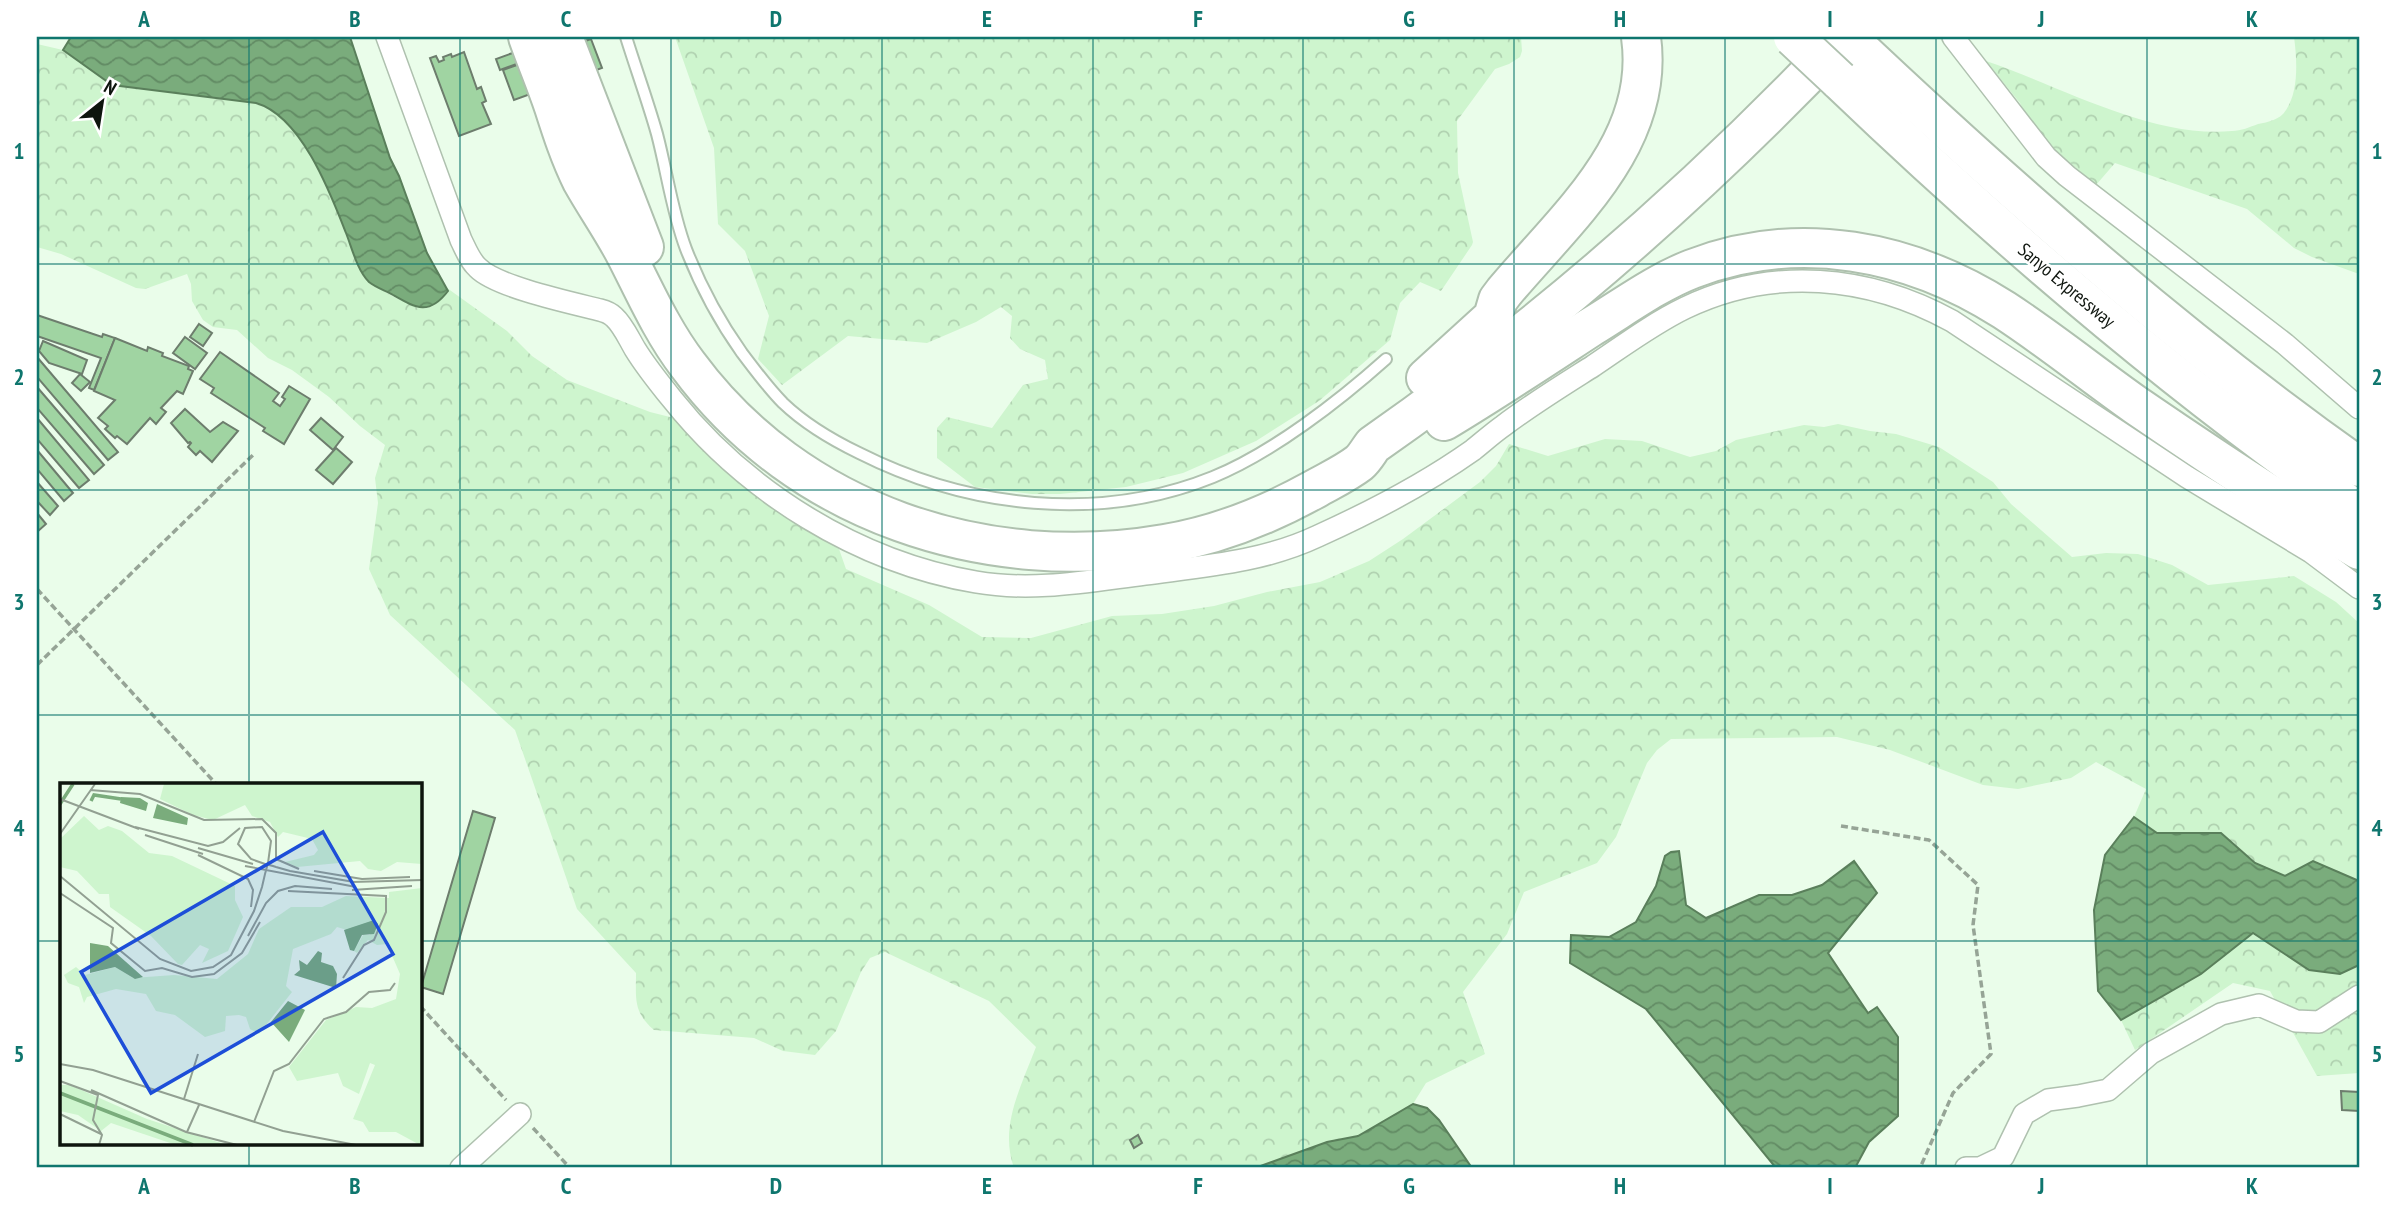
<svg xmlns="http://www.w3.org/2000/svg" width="2396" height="1205" font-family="'PT Sans Narrow',sans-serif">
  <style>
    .forest { fill: url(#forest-crowns) }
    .water { fill: url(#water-waves); stroke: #5a7f5b; stroke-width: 2 }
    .building { fill: #a0d4a2; stroke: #6d7d6d; stroke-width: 2 }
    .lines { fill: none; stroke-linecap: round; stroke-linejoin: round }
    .lane-casing { stroke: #afc1af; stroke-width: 14 }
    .street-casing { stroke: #afc1af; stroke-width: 24 }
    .highway-casing { stroke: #afc1af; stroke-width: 42 }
    .path { stroke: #96a496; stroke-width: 3.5; stroke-dasharray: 7 3.5; stroke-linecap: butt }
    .lane { stroke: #fff; stroke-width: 10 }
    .street { stroke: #fff; stroke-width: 21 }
    .highway { stroke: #fff; stroke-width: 38 }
    .highway-bridge-casing { stroke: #afc1af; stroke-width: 42; stroke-linecap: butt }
    .highway-bridge { stroke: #fff; stroke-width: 38 }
    .grid { fill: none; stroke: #0f766e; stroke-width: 2; stroke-opacity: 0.55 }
    .labels { text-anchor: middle; stroke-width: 5; stroke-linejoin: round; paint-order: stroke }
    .street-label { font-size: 19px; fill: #0e150e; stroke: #fff }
    .inset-river { fill: none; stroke: #7aac7c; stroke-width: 3.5 }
    .inset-road { fill: none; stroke: #92a092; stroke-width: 2 }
    .view { fill: #1d4ed8; fill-opacity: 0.15; stroke: #1d4ed8; stroke-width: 3.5 }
    .inset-edge { fill: none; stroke: #0e150e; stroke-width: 3.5 }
    .neatline { fill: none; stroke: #0f766e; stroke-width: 2.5 }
    .grid-label { font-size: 23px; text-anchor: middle; font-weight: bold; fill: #0f766e }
  </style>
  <defs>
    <pattern id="forest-crowns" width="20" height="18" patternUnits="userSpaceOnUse" patternTransform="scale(1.75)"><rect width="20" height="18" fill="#cef5ce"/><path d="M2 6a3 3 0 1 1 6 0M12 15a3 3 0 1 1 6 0" fill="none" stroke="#b0d1b0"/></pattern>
    <pattern id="water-waves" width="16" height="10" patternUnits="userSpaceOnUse" patternTransform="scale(1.75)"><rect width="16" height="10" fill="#7aac7c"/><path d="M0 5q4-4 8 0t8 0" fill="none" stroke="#628b64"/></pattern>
  </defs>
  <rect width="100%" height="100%" fill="#eafdea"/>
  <g class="forest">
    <polygon points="675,37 1521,37 1522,51 1520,57 1509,64 1495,69 1457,121 1458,173 1473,242 1472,245 1441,291 1420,282 1400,303 1390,340 1319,401 1256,441 1183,473 1126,487 1060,494 1032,494 975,487 937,458 937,428 947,417 992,428 1023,385 1048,379 1045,360 1020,349 1010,338 1012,316 1001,307 976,322 927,343 848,336 782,385 758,359 769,316 745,251 718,224 714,148"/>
    <path d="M 2294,37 L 2359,37 L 2359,274 L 2312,257 L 2294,248 L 2247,209 L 2115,163 L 2096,185 L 2053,148 L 2029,121 L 2020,103 L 1986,61 C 2060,86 2152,139 2232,131 C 2241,131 2250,127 2258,124 C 2268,122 2280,120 2286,110 C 2299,91 2297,59 2294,37 Z"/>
    <path d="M 37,44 L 63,50 L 112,85 L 256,103 C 301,116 330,192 346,233 C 352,248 357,270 369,281 C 377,289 416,310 427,308 C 436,306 442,298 448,292 L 447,288 L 507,331 L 532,356 L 567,380 L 650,412 L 678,419 L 786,512 L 792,520 L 839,549 L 846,569 L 929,605 L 982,637 L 1031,638 L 1112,616 L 1162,614 L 1214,606 L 1267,592 L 1320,582 L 1369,561 L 1403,539 L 1480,482 L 1496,466 L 1509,444 L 1548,456 L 1605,439 L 1642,441 L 1690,457 L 1716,451 L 1736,440 L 1804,425 L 1824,427 L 1838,424 L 1870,431 L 1896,434 L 1939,447 L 1993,482 L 2011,504 L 2072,557 L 2106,553 L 2138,554 L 2172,565 L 2208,585 L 2294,576 L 2336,602 L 2359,623 L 2359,881 L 2285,877 L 2255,863 L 2220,833 L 2157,833 L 2134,817 L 2146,789 L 2096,762 L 2071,778 L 2018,789 L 1983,785 L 1890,750 L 1837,737 L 1671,739 L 1657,750 L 1647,763 L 1616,837 L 1597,863 L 1524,892 L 1507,934 L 1463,992 L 1485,1054 L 1426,1083 L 1413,1104 L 1358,1136 L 1327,1142 L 1255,1168 L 1200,1168 L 1198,1165 L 1186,1168 L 1014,1168 C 999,1126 1021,1087 1036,1047 L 989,1001 L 885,952 L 870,958 L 861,972 L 836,1031 L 815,1055 L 783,1051 L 754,1038 L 654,1030 C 633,1012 636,999 636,973 L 577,909 L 515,730 L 390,615 L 369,569 L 378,503 L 375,478 L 385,445 L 360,426 L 329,397 L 292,370 L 268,358 L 237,330 L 213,327 L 203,320 L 192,301 L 191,284 L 187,274 L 145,289 L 136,288 L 61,254 L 37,247 Z"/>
    <polygon points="2253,932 2309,970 2340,974 2359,965 2359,1073 2317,1076 2270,991 2233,983 2135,1050 2121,1020 2201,974"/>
  </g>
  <g class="water">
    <path d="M 71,37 L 350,37 L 390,158 L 399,176 L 427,253 L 448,291 C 429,316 416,308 393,295 C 386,291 375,287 369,282 C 357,270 352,248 346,233 C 330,192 301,116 256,103 L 112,85 L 63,50 Z"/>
    <polygon points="2134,817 2157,833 2221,833 2255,863 2285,876 2313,861 2359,881 2359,965 2340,974 2309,970 2253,933 2201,974 2121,1020 2098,991 2094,910 2105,855"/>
    <polygon points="1679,851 1686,905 1706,918 1759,895 1792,895 1822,885 1854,861 1877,893 1828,953 1868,1013 1877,1007 1898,1037 1898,1116 1869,1142 1855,1168 1776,1168 1646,1009 1570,963 1571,935 1609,937 1636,922 1656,886 1665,856 1671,852"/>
    <polygon points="1413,1104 1427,1108 1439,1120 1472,1168 1255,1168 1327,1142 1358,1136"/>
  </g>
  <g class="building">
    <polygon points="557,37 592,37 500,70 496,59"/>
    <polygon points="591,39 602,68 514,100 503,70"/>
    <polygon points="464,52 477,89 481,87 486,101 482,103 491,124 459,136 430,58 436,56 439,62 444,60 443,57 451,54 452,57"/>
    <polygon points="37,315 102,337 103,334 115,338 94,390 89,388 101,358 37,336"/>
    <polygon points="199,324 212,333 203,346 190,337"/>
    <polygon points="185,337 207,353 195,369 173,353"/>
    <polygon points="115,338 147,351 148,347 163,353 162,356 189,366 188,369 193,371 183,394 177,391 161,408 166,412 156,424 150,418 127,444 117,436 115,438 105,429 108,426 98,418 115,400 94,391"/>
    <polygon points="43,341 87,360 82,374 49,363 39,351"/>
    <polygon points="220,352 279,393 273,401 280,406 285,399 282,397 289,386 310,399 284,444 263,431 265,428 211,393 214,388 200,379"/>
    <polygon points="37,357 118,452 108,460 37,377"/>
    <polygon points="80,374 90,382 81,391 72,383"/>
    <polygon points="37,387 104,465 94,474 37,408"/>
    <polygon points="185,409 210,432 223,422 238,431 212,462 200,451 196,455 188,447 191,443 190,442 188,443 171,423"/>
    <polygon points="37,418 89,480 79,488 37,439"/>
    <polygon points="321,418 343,437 333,450 310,430"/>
    <polygon points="336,448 352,462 333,484 316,470"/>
    <polygon points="37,450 73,493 64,501 37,469"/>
    <polygon points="37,482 58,506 50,515 37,501"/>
    <polygon points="37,513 46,524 37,532"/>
    <polygon points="473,811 495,818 443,994 421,987"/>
    <polygon points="2341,1091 2359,1092 2359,1111 2342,1110"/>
    <polygon points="1138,1135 1142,1143 1134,1148 1130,1140"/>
  </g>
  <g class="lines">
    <g class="lane-casing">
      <path id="lane" d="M 626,37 C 636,69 648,102 657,134 C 667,172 672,212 686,249 C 700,285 720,322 742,353 C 755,370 768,388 783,403 C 805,424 832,440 859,453 C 968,508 1099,523 1213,477 C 1272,453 1339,401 1386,359"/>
    </g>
    <g class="street-casing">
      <g id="street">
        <path d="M 387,37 L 461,240 C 466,250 470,261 478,268 C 497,287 572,303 600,310 C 604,311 611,314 614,317 C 623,325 629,339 635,349 C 646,367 659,383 672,399 C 746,492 858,562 976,582 C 1033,592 1089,581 1145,574 C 1205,566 1263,562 1318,536 C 1371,512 1425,484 1473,450 C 1483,442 1493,433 1503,426 C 1532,404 1563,385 1593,366 C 1623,346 1652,324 1685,308 C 1772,266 1868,275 1952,321 L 2187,477 L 2311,552 L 2359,588"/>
        <polyline points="1953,37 2046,157 2067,176 2285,344 2359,408"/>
        <polyline points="461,1168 520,1114"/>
        <polyline points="1966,1168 1980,1168 2003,1157 2024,1114 2048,1100 2078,1096 2108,1090 2151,1053 2221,1014 2259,1005 2296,1021 2319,1022 2359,996"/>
      </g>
    </g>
    <g class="highway-casing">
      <g id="highway">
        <path d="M 528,37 C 536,60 546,83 554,107 C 562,132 570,157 582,181 C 596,206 613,230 626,255 C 645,292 662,331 688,365 C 798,514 986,575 1165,544 C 1219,535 1268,515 1315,489 C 1329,481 1346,473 1359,463 C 1365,458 1369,450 1373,445 C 1543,326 1701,188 1844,37"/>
        <polyline points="563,37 644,247"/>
        <path d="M 1847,37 C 2009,190 2177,338 2359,467"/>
        <path d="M 1839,80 C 2002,236 2174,384 2359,512"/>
        <path d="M 1426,378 L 1493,317 L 1498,300 L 1504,292 C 1566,218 1656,143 1641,37"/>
        <path d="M 1444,421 C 1494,391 1542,359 1591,327 C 1624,307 1656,283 1692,269 C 1798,228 1910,250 2004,310 C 2050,340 2093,375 2137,406 C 2210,456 2284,505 2359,550"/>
      </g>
    </g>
    <g class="path">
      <polyline points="37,589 217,785"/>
      <polyline points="37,665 255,453"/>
      <polyline points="1841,826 1929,840 1978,885 1973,925 1991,1054 1953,1093 1920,1168"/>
      <polyline points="420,1006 506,1100"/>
      <polyline points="533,1128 570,1168"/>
    </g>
    <use href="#lane" class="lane"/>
    <use href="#street" class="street"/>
    <use href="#highway" class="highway"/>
    <g class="highway-bridge-casing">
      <polyline id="highway-bridge" points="1793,37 1839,80"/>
    </g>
    <use href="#highway-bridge" class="highway-bridge"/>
  </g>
  <path class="grid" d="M 249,37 L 249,785M 460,37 L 460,1168M 671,37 L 671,1168M 882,37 L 882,1168M 1093,37 L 1093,1168M 1303,37 L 1303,1168M 1514,37 L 1514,1168M 1725,37 L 1725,1168M 1936,37 L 1936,1168M 2147,37 L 2147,1168M 37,264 L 2359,264M 37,490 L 2359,490M 37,715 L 2359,715M 37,941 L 61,941M 420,941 L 2359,941M 249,1144 L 249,1168"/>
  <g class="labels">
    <g class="street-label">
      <text transform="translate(2067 285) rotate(40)" y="7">Sanyo Expressway</text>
    </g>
  </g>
  <g transform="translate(60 783)">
    <rect width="362" height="362" fill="#eafdea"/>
    <path d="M 104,1 L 362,1 L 362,81 L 337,79 L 321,88 L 308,86 L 300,78 L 237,84 L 225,79 L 254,72 L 258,67 L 252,56 L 223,49 L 218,54 L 210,39 L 192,33 L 185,22 L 153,37 L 133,32 L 100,16 ZM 24,33 L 39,47 L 48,43 L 62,48 L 89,70 L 112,73 L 175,103 L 175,117 L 183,134 L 168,168 L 142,180 L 149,166 L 140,162 L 122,182 L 118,181 L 91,153 L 50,124 L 49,111 L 39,111 L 17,88 L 0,84 L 0,56 ZM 362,105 L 360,362 L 336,349 L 309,349 L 303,339 L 293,336 L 315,282 L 310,280 L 299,311 L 283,303 L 278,290 L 237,298 L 229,284 L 266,237 L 296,224 L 312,225 L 336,216 L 340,191 L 327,161 L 317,162 L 308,157 L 297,170 L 294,168 L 303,152 L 310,152 L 316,138 L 287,147 L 277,144 L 271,151 L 233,166 L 226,203 L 232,209 L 199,251 L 190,246 L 186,234 L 179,232 L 166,233 L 165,248 L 145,254 L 115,232 L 96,228 L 86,211 L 56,206 L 27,214 L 24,220 L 19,204 L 8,200 L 4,192 L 16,184 L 25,192 L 55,184 L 73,195 L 114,192 L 157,196 L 188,171 L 199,146 L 231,124 L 262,124 L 286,113 L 329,115 L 329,109 ZM 0,302 L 10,302 L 87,336 L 167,362 L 116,362 L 51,340 L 41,348 L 18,332 L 0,328 Z" fill="#cef5ce"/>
    <path d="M 61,14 L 80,15 L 88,20 L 86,28 L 60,20 ZM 97,21 L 128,35 L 127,42 L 93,35 ZM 314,137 L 318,141 L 314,151 L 302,152 L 294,168 L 290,167 L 284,147 ZM 30,160 L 48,163 L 83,194 L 75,196 L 55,184 L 30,190 ZM 258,168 L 262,170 L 261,179 L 273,183 L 277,191 L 276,205 L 234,192 L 240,187 L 239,177 L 247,182 ZM 228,218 L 245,227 L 229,259 L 211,239 Z" fill="#7aac7c"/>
    <path class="inset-river" d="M 31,18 L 34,12 L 61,16M 0,21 L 13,1M 0,310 L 133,362"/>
    <path class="inset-road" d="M 30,7 L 80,11 L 144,37 L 202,36 L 216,50 L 216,76 L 239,86M 0,16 L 79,46M 75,44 L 148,63 L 163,59 L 180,45M 0,51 L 35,1M 85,52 L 143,71M 138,65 L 193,81M 138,72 L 188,96 L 193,107 L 191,124M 185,83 L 296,104M 254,88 L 302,96 L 350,94M 0,93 L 100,176 L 131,188 L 153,184 L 171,172 L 194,128 L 202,104 L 205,91 L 208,80 L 211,58 L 202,44 L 185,45 L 178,61 L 191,76 L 205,81 L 213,83 L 216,84 L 230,88 L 294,99M 292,99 L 363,97M 292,107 L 352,103M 228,108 L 326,113 L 326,129 L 314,157 L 304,162 L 283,195M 0,110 L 53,145 L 51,160 L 85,188 L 102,185 L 132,194 L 154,191 L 182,170 L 200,139M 188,153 L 206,120 L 218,108 L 235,103 L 272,106M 0,281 L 33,287 L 223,348 L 296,362M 0,298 L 38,312 L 33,337 L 42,352 L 39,362M 31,307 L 126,349 L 177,362M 124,316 L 138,271M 0,331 L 41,351M 194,339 L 214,288 L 229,281 L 264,236 L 286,229 L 309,209 L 330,207 L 335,200M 127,349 L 139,322"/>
    <path class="view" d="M 263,49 L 333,171 L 91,310 L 21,189 Z"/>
    <rect width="362" height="362" class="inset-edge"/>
  </g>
  <rect width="2396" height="1205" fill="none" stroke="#ffffff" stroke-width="77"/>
  <g transform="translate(102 102) rotate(30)" stroke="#ffffff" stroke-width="5" paint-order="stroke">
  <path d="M0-5L12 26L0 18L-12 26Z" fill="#0e150e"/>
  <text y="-10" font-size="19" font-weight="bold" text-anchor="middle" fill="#0e150e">N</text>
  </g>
  <rect x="38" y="38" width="2320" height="1128" class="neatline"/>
  <g class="grid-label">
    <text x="144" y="27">A</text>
    <text x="355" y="27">B</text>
    <text x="566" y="27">C</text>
    <text x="776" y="27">D</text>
    <text x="987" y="27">E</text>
    <text x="1198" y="27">F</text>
    <text x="1409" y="27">G</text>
    <text x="1620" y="27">H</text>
    <text x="1830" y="27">I</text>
    <text x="2041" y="27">J</text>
    <text x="2252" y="27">K</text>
    <text x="19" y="159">1</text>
    <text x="2377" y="159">1</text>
    <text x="19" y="385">2</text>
    <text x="2377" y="385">2</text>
    <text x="19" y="610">3</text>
    <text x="2377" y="610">3</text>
    <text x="19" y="836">4</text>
    <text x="2377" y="836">4</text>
    <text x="19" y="1062">5</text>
    <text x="2377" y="1062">5</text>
    <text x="144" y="1194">A</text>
    <text x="355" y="1194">B</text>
    <text x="566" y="1194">C</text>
    <text x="776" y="1194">D</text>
    <text x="987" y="1194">E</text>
    <text x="1198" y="1194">F</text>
    <text x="1409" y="1194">G</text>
    <text x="1620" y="1194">H</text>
    <text x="1830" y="1194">I</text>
    <text x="2041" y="1194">J</text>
    <text x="2252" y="1194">K</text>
  </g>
</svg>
